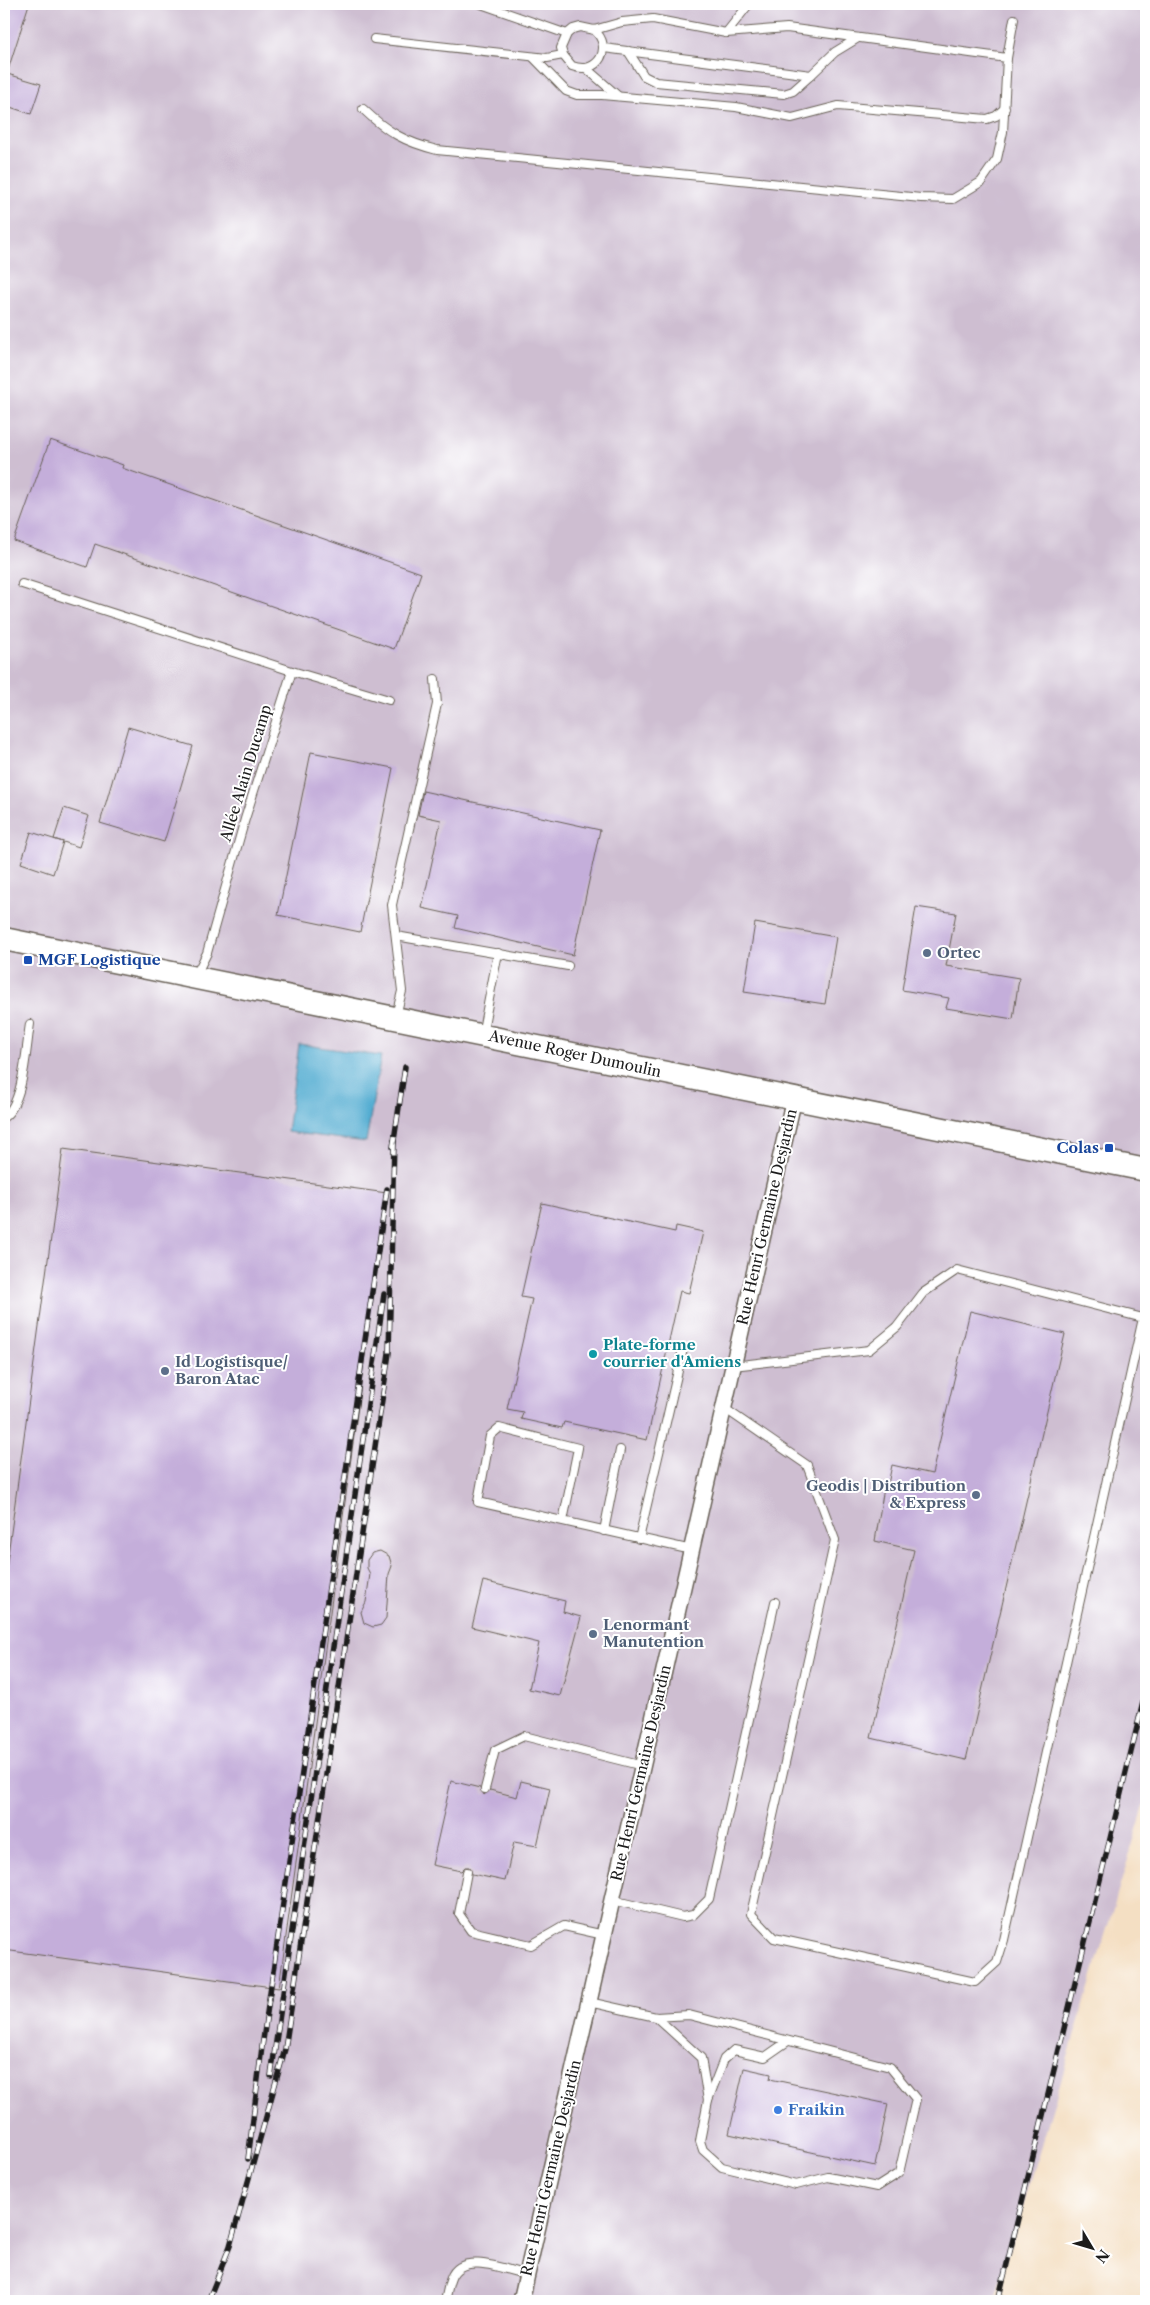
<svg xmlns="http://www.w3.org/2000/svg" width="1150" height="2305" font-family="'Libre Caslon Text',serif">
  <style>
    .industrial { fill: #cebed1 }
    .water { fill: #54add2; stroke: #386477 }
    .building { fill: #c4aeda }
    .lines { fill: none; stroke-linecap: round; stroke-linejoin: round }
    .service-casing { stroke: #686056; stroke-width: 10 }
    .minor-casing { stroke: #686056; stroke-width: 18 }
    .secondary-casing { stroke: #686056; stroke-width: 25 }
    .service { stroke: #fff; stroke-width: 8 }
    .minor { stroke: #fff; stroke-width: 15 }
    .secondary { stroke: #fff; stroke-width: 22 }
    .rail-casing { stroke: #1c1c1c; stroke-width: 5.5 }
    .rail { stroke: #fff; stroke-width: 4; stroke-dasharray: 11; stroke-linecap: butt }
    .service-dot { fill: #5c6f8a; stroke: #fff; stroke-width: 2 }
    .transit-dot { fill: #1a4fb4; stroke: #fff; stroke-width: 2 }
    .culture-dot { fill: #0f9aa8; stroke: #fff; stroke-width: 2 }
    .shop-dot { fill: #3f7fe0; stroke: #fff; stroke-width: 2 }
    .labels { text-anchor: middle; stroke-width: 4; stroke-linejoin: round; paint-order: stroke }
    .street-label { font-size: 15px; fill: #1c1c1c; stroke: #fff }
    .service-label { font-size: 15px; font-weight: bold; fill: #4e5e75; stroke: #fff; text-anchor: start }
    .transit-label { font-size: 15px; font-weight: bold; fill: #164399; stroke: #fff; text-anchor: start }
    .culture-label { font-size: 15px; font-weight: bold; fill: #0d838f; stroke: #fff; text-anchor: start }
    .shop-label { font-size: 15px; font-weight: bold; fill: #366cbe; stroke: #fff; text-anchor: start }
  </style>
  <rect width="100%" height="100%" fill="#fff"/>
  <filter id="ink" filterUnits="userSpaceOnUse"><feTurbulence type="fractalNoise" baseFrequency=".02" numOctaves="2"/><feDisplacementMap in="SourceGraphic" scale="10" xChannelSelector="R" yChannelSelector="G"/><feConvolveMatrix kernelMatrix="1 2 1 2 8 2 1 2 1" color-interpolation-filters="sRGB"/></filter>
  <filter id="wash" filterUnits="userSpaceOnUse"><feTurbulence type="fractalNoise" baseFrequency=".0096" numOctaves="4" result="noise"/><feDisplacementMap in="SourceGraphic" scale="20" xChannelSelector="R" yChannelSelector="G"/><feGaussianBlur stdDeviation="1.12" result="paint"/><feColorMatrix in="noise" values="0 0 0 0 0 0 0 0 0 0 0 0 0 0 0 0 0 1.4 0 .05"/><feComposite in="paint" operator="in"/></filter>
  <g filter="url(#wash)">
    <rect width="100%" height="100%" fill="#f4dfc3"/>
    <polygon class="industrial" points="4,4 1146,4 1146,1800 994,2301 4,2301"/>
    <polygon class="water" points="299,1044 381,1056 366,1142 287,1132"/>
    <g id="blocks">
      <g class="building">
        <polygon points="4,4 29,4 7,73 4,72"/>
        <polygon points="4,73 41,84 31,114 4,105"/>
        <polygon points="50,440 123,465 122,468 421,573 394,649 95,544 87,567 14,541"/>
        <polygon points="128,727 193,746 164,842 100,823"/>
        <polygon points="311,752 393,768 360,932 278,915"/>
        <polygon points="423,791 600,830 573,955 455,928 458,916 422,908 441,820 418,815"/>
        <polygon points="64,808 89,816 79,847 54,839"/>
        <polygon points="31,832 63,842 53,874 21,863"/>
        <polygon points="916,907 956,913 946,966 1019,978 1013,1019 946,1008 949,998 902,990"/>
        <polygon points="755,923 836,937 825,1004 744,992"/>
        <polygon points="63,1149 387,1193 279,1988 4,1950 4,1584"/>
        <polygon points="542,1203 675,1232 676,1226 703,1232 689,1293 680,1291 647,1440 564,1422 562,1428 521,1419 523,1412 507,1409 532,1299 521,1297"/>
        <polygon points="970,1311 1065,1334 966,1760 871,1738 914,1550 875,1541 884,1488 887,1489 892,1465 932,1474"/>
        <polygon points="380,1551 389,1556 392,1566 389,1574 386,1618 381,1625 373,1627 364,1623 361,1612 366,1602 370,1574 367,1568 367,1560 372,1553"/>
        <polygon points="483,1581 565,1601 563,1612 581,1617 560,1696 529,1689 539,1643 472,1627"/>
        <polygon points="451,1781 480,1788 484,1795 490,1790 517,1797 521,1781 550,1788 537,1846 514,1842 505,1881 472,1874 469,1867 465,1867 461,1871 432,1865"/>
        <polygon points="744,2068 771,2074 770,2079 888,2104 875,2166 729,2134"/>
      </g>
    </g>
  </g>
  <g filter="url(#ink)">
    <use href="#blocks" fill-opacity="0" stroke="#686056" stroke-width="1"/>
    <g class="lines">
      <g class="service-casing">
        <g id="service">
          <polyline points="481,4 567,34"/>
          <polyline points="726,33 749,4"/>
          <polyline points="374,39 547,58 563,55"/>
          <polyline points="604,48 811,75 835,52 858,38"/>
          <polyline points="628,51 644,76 656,82 784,94 793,91 811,75"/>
          <polyline points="533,57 566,91 577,95 602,95 736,107 792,118 838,106 987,119 996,116 1005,108"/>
          <polyline points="1007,58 1014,19"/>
          <polyline points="587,69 618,96"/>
          <path d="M 363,109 C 387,132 405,142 437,150 L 921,198 L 953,199 L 981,182 L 997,159 L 1003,132 L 1007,58 L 787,28 L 726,33 L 653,19 L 622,22 L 594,30 L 580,27 L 573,29 L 567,34 L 561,48 L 563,55 L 572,66 C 598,76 614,47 594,30"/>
          <polyline points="22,584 292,671"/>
          <polyline points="396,936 568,966"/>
          <polyline points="196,975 207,953 245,819 292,671 389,700"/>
          <polyline points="396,1016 402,991 392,905 437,704 435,679"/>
          <polyline points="482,1035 498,953"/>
          <path d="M 4,1117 C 24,1103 26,1048 30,1024"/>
          <polyline points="724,1408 807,1465 835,1540 751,1914 774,1938 975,1982 997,1962 1004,1940 1143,1318 957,1270 923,1293 897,1327 869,1350 733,1366"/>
          <polyline points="563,1521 578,1448 499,1428 490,1436 478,1502 692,1550"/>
          <polyline points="604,1531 620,1450"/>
          <polyline points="639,1539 683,1349"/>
          <polyline points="485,1789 495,1750 524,1736 643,1766"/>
          <polyline points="467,1872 459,1914 471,1931 531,1945 564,1926 604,1935"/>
          <polyline points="612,1900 683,1917 693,1915 709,1899 775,1602"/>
          <polyline points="589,2002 656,2017 689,2015 890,2067 916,2099 899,2173 877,2187 828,2177 796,2185 722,2167 703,2150 700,2141 708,2100 701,2058 656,2017"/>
          <polyline points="708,2100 724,2059 734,2050 765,2057 788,2041"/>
          <path d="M 445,2301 C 447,2294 448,2285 451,2278 C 461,2250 507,2270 527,2275"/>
        </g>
      </g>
      <g class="minor-casing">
        <polyline id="minor" points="521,2301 794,1098"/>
      </g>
      <g class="secondary-casing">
        <polyline id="secondary" points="4,939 1146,1170"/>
      </g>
      <use href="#service" class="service"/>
      <use href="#minor" class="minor"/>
      <use href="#secondary" class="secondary"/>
      <g class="rail-casing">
        <g id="rail">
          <polyline points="393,1147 405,1067"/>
          <polyline points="271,2076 384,1294"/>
          <polyline points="248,2159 262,2047 387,1189"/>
          <polyline points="208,2301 230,2246 285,2049 389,1353 394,1141"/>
          <polyline points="998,2301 1146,1690"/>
        </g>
      </g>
      <use href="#rail" class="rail"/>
    </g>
  </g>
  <g class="service-dot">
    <circle cx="927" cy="953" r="5"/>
    <circle cx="165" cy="1371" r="5"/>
    <circle cx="976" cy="1495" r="5"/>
    <circle cx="593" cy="1634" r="5"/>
  </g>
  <g class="transit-dot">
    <rect x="23" y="955" width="10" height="10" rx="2.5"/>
    <rect x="1104" y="1143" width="10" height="10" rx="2.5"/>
  </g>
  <circle class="culture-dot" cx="593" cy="1354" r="5"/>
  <circle class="shop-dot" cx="778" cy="2110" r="5"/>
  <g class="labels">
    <g class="street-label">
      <text transform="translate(246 773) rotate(-73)" y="5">Allée Alain Ducamp</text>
      <text transform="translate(575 1054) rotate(12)" y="5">Avenue Roger Dumoulin</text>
      <text transform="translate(767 1217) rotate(-77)" y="5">Rue Henri Germaine Desjardin</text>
      <text transform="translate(641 1773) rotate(-77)" y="5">Rue Henri Germaine Desjardin</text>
      <text transform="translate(551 2168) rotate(-77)" y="5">Rue Henri Germaine Desjardin</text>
    </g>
    <g class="service-label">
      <text x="937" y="958">Ortec</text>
      <text x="175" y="1367">Id Logistisque/<tspan x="175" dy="17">Baron Atac</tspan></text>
      <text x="966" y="1491" text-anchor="end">Geodis | Distribution<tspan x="966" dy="17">&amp; Express</tspan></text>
      <text x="603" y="1630">Lenormant<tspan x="603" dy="17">Manutention</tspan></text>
    </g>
    <g class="transit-label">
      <text x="38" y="965">MGF Logistique</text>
      <text x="1099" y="1153" text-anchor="end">Colas</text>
    </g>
    <g class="culture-label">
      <text x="603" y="1350">Plate-forme<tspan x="603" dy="17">courrier d'Amiens</tspan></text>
    </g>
    <g class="shop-label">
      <text x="788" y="2115">Fraikin</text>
    </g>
  </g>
  <rect width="1150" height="2305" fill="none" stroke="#fff" stroke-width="20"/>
  <g transform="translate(1092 2248) rotate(128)" stroke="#ffffff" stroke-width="4" paint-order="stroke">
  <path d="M0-4L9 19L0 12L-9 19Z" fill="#1c1c1c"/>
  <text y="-8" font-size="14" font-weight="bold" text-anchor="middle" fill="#1c1c1c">N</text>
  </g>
</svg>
